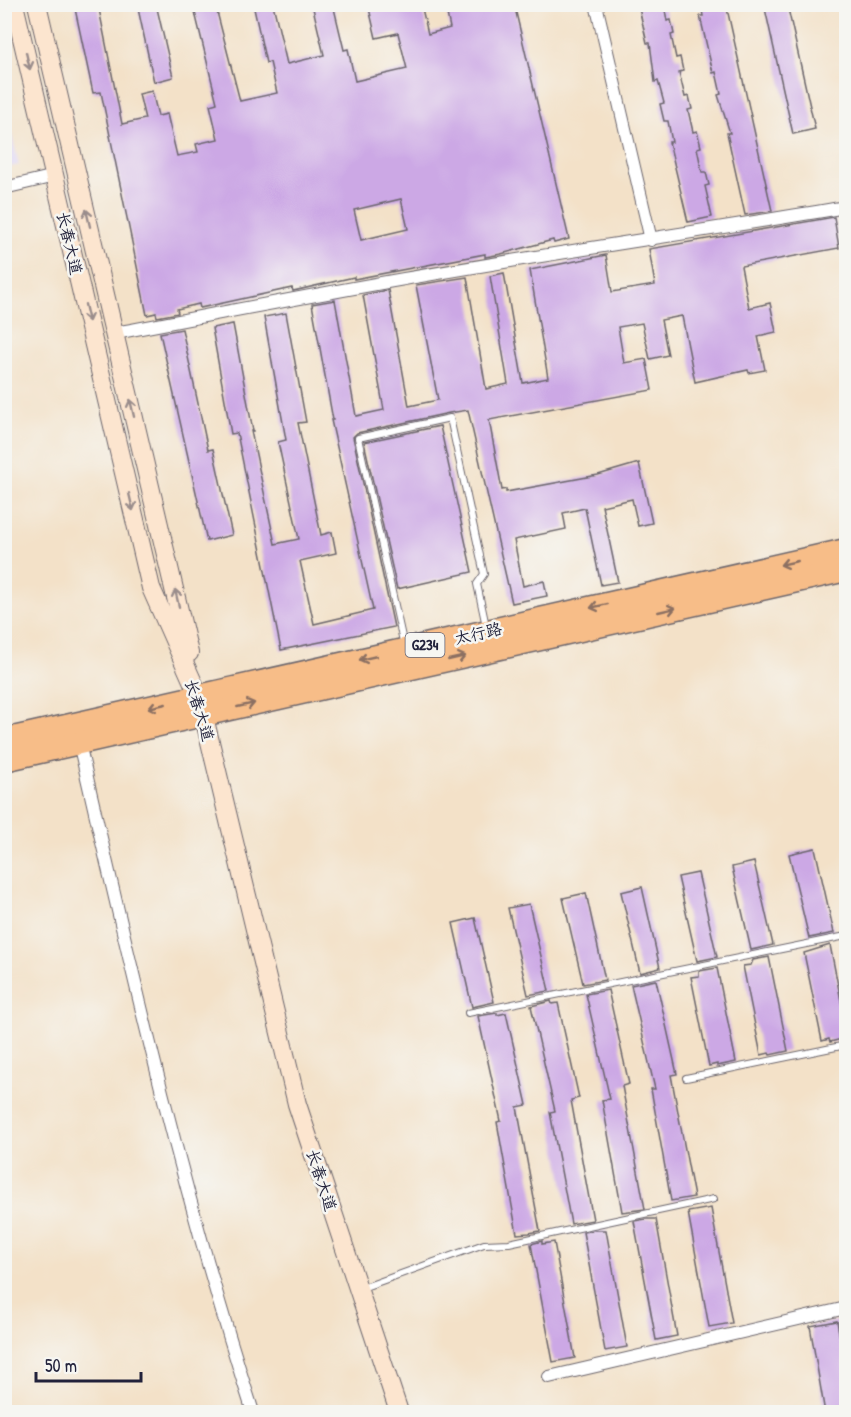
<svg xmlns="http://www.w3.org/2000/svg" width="851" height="1417" font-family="'Patrick Hand','LXGW WenKai TC',sans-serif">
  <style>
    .built { fill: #ded5f5 }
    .building { fill: #cca8e5; fill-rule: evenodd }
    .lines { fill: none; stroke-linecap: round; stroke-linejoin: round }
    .lane-casing { stroke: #6b656c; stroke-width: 8 }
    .street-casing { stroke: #6b656c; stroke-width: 14 }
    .secondary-casing { stroke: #6b656c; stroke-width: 20 }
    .highway-casing { stroke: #6b656c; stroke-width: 25 }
    .lane { stroke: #fff; stroke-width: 6 }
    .street { stroke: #fff; stroke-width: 12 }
    .secondary { stroke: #fce5cf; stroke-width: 18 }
    .highway { stroke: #f7bd88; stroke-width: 22 }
    .oneway { stroke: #9a8d8c }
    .oneway2 { stroke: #8c7062 }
    .labels { text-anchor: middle; stroke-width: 5; stroke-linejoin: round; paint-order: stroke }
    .shield { fill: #f6f6f2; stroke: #626272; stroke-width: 1.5 }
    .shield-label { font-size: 15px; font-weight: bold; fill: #22223b }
    .street-label { font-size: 16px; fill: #22223b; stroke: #f6f6f2 }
  </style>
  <rect width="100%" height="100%" fill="#f6f6f2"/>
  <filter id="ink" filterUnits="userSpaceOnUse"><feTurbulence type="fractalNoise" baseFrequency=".0167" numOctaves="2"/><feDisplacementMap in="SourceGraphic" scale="12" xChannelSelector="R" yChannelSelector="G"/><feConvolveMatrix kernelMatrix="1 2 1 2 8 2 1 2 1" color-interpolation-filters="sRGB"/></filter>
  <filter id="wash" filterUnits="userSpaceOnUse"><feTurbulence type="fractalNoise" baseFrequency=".008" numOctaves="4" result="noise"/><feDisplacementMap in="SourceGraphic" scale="24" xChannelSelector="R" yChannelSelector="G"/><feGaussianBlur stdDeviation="1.35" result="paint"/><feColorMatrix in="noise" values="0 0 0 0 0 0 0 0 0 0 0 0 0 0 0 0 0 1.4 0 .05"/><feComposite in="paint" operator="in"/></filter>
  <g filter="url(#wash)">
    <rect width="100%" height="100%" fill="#f3e1c8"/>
    <polygon class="built" points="4,103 19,165 5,168 4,168"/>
    <g id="blocks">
      <g class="building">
        <path d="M 74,4 L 98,4 L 122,124 L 145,119 L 139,94 L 152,91 L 158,116 L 167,114 L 177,156 L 198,152 L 196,144 L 218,139 L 210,105 L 217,103 L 193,4 L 215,4 L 240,101 L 277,93 L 270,62 L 266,63 L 253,4 L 273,4 L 287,64 L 324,55 L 312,4 L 333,4 L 344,50 L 348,49 L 355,81 L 407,69 L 398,33 L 376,38 L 368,4 L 421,4 L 428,34 L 450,28 L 445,4 L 514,4 L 569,239 L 554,243 L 553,240 L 501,254 L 485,257 L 485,254 L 354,279 L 354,277 L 293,291 L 292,288 L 200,308 L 199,304 L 177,309 L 178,313 L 157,317 L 156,313 L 147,315 L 101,92 L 93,93 ZM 401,199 L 408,229 L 361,240 L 354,210 Z"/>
        <polygon points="137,4 156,4 173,77 154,82"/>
        <polygon points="638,4 664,4 667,21 671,20 674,34 671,35 676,58 680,57 683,71 679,72 685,97 689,96 692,109 688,110 693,132 697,131 701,147 697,148 702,172 706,172 709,185 705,186 712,217 688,222 669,142 672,142 668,121 664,121 660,104 664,103 658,81 655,82 650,43 647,43"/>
        <polygon points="701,4 726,4 772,211 745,215 727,133 730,133 718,95 721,94 716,72 713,73 700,16 703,16"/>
        <polygon points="764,4 787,4 815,129 793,134"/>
        <polygon points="834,217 839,248 741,266 749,308 770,303 776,332 758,336 765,370 749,373 748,370 695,382 682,316 661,320 668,355 650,359 642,323 618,327 624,363 646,359 652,390 489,420 502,490 506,489 506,492 598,475 639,463 652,523 638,526 632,499 602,506 618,582 601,585 585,508 563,513 566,529 514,540 523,586 544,581 547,596 512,603 468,410 449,413 357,433 353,437 394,627 281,650 237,433 231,434 212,328 233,324 253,431 251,431 275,544 299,539 278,442 286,440 264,317 286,313 306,422 298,423 321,535 332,532 336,553 300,561 314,624 373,610 331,420 333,420 312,304 335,300 356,416 384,410 363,295 388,290 409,406 438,400 416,285 467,277 486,389 508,384 490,276 504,273 523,383 548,378 530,270 606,255 612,292 655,285 649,249"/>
        <polygon points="182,329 208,450 213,449 232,535 207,541 160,333"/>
        <polygon points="440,426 472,572 397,589 364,442"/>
        <polygon points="815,848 834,933 809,938 789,854"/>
        <polygon points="754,862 773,945 751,950 732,867"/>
        <polygon points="698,873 717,957 697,961 678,877"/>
        <polygon points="642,887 660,968 640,973 621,892"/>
        <polygon points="586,893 605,980 583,984 563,898"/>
        <polygon points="529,904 549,991 528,995 508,908"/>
        <polygon points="475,918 494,1002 472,1007 453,923"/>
        <polygon points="830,945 846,1026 846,1038 830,1042 829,1039 822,1041 804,953"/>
        <polygon points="769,957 788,1051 770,1055 769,1053 761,1055 743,966 751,965 753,960"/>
        <polygon points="717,968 736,1062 717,1066 717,1064 709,1066 691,977 699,976 699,971"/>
        <polygon points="656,980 677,1074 671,1075 694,1197 671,1201 651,1089 655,1089 631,985"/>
        <polygon points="608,990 629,1084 622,1086 645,1209 622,1212 602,1100 610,1099 586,994"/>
        <polygon points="551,1001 552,1004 558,1003 579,1098 571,1100 593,1220 571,1224 550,1112 555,1111 531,1006"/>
        <polygon points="497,1013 497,1015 506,1013 527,1105 517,1107 540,1231 529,1233 517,1234 497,1122 501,1121 478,1016"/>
        <polygon points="711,1208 732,1323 709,1327 688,1212"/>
        <polygon points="646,1219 656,1219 677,1336 656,1340 634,1221"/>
        <polygon points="595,1230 606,1230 627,1347 605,1351 583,1232"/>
        <polygon points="542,1241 542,1244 554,1242 575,1358 553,1362 531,1244"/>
        <polygon points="837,1321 846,1372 846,1413 825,1413 810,1326"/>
      </g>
    </g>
  </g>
  <g filter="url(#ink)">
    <use href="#blocks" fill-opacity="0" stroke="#6b656c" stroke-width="1.5"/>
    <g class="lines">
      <g class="lane-casing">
        <g id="lane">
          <polyline points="404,646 358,438 450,418 484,574 477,584 486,626"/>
          <polyline points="468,1013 846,936"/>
          <polyline points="686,1078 846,1045"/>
          <polyline points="362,1288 484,1244 509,1243 714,1199"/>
        </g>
      </g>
      <g class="street-casing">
        <g id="street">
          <polyline points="596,4 651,240"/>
          <polyline points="4,188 55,176"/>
          <path d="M 115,333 C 211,315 307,296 404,279 C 551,253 699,232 846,207"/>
          <path d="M 79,743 C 131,968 182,1193 253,1412"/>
          <polyline points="549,1377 846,1308"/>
        </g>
      </g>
      <g class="secondary-casing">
        <g id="secondary">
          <polyline points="14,4 151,588 199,696 297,1104 399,1412"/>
          <polyline points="37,4 189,653"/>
        </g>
      </g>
      <g class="highway-casing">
        <g id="highway">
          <polyline points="4,740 846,550"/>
          <polyline points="4,760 846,570"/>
        </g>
      </g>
      <use href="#lane" class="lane"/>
      <use href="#street" class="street"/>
      <use href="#secondary" class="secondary"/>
      <use href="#highway" class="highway"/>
    </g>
    <defs><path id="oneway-shaft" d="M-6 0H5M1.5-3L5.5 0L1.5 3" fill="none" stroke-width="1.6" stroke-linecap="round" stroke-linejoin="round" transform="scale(1.5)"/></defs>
    <g class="oneway">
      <use href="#oneway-shaft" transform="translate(28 61) rotate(77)"/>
      <use href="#oneway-shaft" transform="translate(88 218) rotate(-103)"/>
      <use href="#oneway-shaft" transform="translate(87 313) rotate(77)"/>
      <use href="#oneway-shaft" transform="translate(132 408) rotate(-103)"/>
      <use href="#oneway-shaft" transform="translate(131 502) rotate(77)"/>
      <use href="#oneway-shaft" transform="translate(177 598) rotate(-103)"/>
    </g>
    <g class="oneway2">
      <use href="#oneway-shaft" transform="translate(789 563) rotate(167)"/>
      <use href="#oneway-shaft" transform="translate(599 606) rotate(167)"/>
      <use href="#oneway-shaft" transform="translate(667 610) rotate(-13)"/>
      <use href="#oneway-shaft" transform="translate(368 658) rotate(167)"/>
      <use href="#oneway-shaft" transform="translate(457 658) rotate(-13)"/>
      <use href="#oneway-shaft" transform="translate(246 705) rotate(-13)"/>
      <use href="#oneway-shaft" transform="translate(157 706) rotate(167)"/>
    </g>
  </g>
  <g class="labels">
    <rect class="shield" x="405.5" y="633" width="39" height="24" rx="4.5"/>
    <g class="shield-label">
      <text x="425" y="650">G234</text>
    </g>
    <g class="street-label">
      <text transform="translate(70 243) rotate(77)" y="6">长春大道</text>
      <text transform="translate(478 633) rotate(-13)" y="6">太行路</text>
      <text transform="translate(200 710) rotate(73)" y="6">长春大道</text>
      <text transform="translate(322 1180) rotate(72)" y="6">长春大道</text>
    </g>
  </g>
  <rect width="851" height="1417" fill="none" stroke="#f6f6f2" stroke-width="24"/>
  <path d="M36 1372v9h105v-9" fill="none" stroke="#22223b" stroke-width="3"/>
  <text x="45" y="1372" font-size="18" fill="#22223b" stroke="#f6f6f2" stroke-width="4.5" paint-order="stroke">50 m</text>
</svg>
